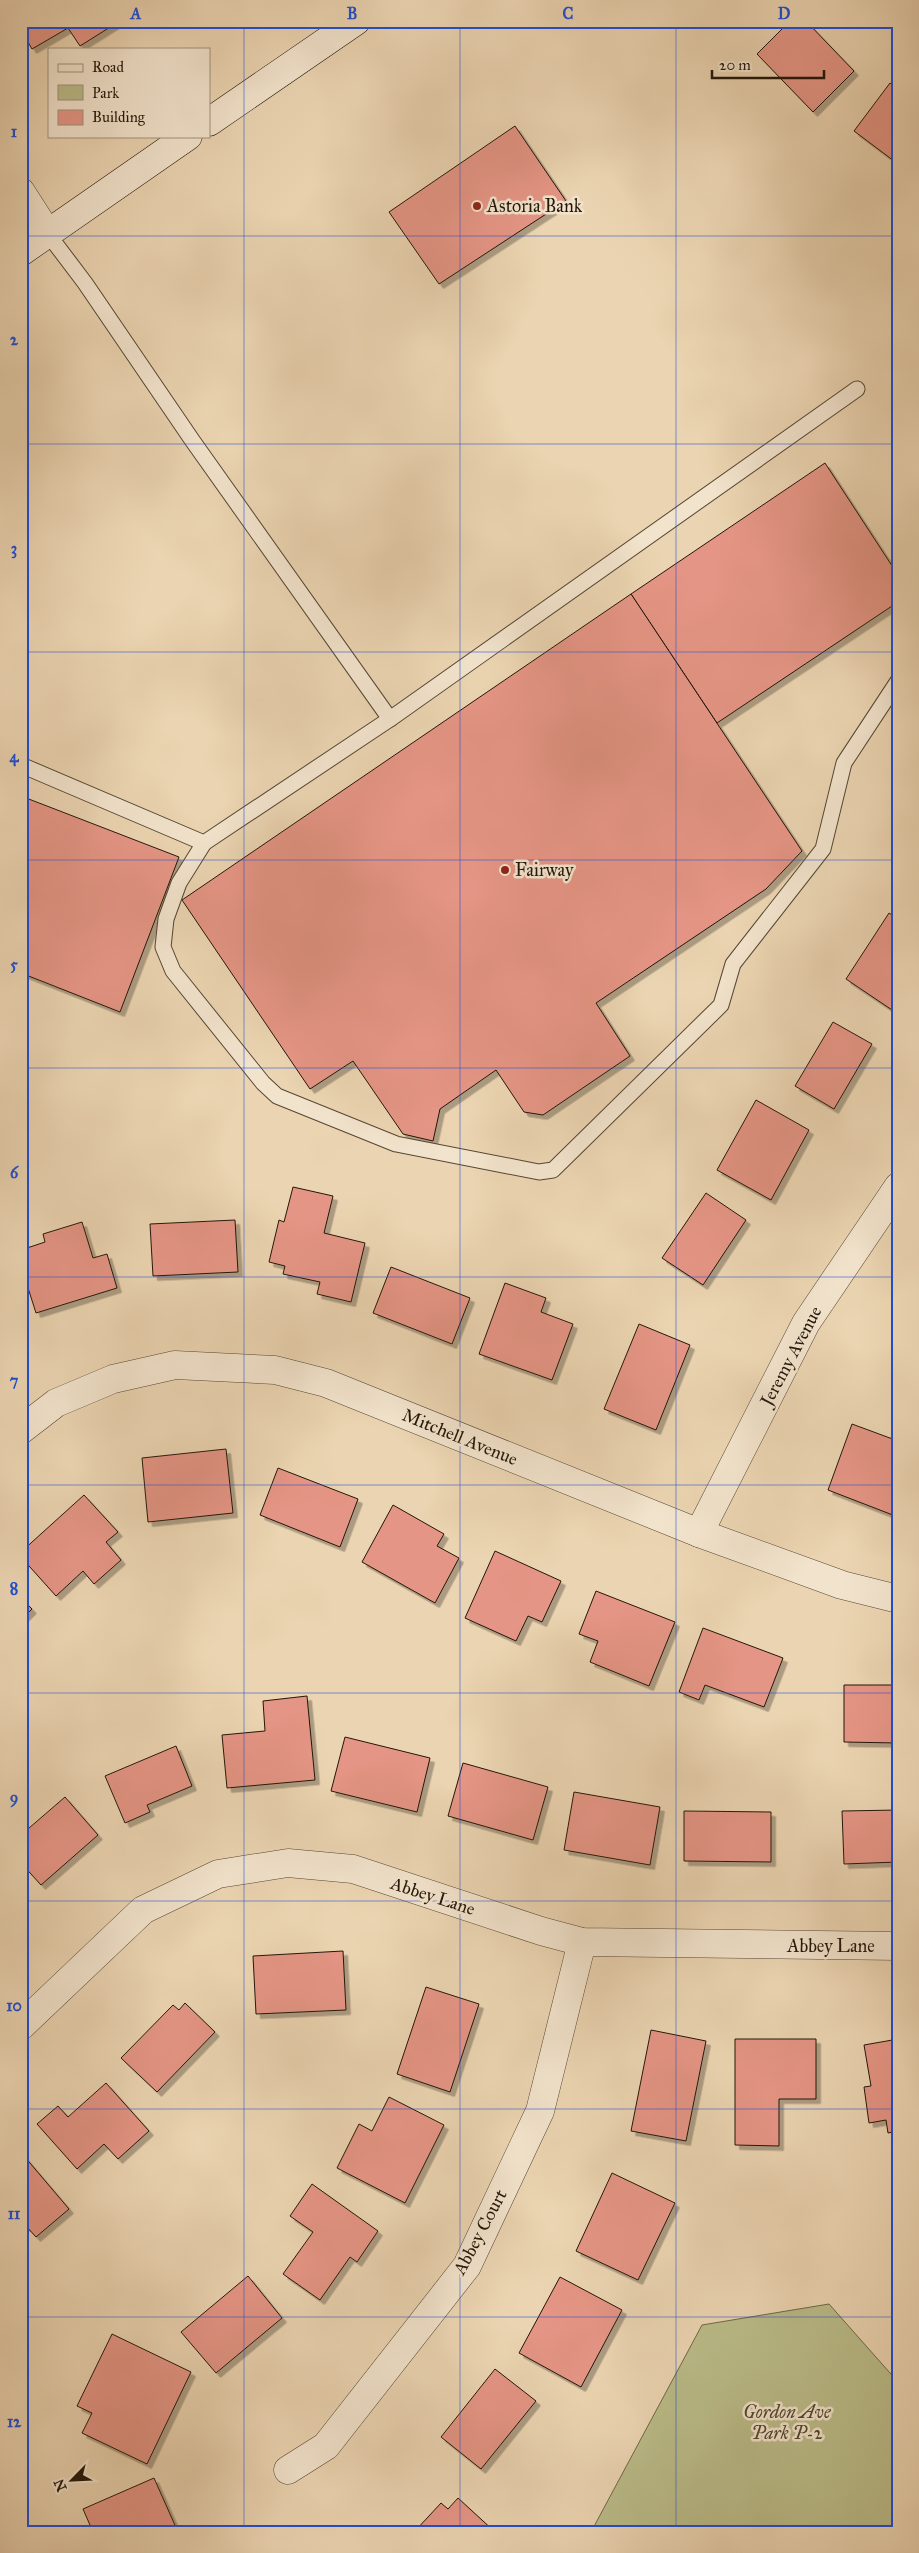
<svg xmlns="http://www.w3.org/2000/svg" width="919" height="2553" font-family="'IM FELL Great Primer',serif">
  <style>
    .green { fill: #babc89; stroke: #6e6949 }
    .building { fill: #e59585; stroke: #231609; filter: url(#shadow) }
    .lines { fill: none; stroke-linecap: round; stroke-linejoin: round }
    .lane-casing { stroke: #554633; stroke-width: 17 }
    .street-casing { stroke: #554633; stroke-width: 29 }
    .secondary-casing { stroke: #231609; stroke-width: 29 }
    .lane { stroke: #f2e3cc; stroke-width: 15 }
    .street { stroke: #f2e3cc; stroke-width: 28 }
    .secondary { stroke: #f2e3cc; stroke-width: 28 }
    .grid { fill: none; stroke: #1d4ed8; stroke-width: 1; stroke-opacity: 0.55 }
    .poi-dot { fill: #8f2418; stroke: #f2e3cc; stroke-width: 2 }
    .labels { text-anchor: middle; stroke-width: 5; stroke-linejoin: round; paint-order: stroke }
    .poi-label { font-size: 18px; fill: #231609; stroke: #f2e3cc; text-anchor: start }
    .street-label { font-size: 18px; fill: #231609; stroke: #f2e3cc }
    .park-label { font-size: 18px; font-style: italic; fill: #50482f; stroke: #f2e3cc }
    .neatline { fill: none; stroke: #1d4ed8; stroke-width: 2 }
    .grid-label { font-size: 16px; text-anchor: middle; font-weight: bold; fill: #1d4ed8 }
  </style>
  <defs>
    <filter id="shadow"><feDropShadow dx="4.5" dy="4.5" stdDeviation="0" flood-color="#0004"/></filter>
  </defs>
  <rect width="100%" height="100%" fill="#ebd4b1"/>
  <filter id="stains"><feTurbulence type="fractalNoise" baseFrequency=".004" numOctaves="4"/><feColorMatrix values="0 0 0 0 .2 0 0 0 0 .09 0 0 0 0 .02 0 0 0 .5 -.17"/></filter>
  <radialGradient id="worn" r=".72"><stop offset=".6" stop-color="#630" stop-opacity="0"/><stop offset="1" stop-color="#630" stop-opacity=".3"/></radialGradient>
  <polygon class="green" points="829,2304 898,2382 898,2532 591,2532 702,2325"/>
  <g class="building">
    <polygon points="21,21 114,21 115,24 80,46 68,28 32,49 21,30"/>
    <polygon points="790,21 806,21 854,71 813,112 757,54"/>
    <polygon points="890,83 898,89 898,164 854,131"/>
    <polygon points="515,126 566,201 439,284 389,212"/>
    <polygon points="825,463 898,575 898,602 717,723 631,594"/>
    <polygon points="631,594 802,851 766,889 596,1003 630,1056 543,1115 524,1112 496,1070 440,1109 433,1141 403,1134 353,1061 310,1089 182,900"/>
    <polygon points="21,796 179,857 120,1012 21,973"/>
    <polygon points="889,913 898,919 898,1014 846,979"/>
    <polygon points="833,1022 872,1044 834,1109 795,1086"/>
    <polygon points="756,1100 809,1130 771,1200 717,1170"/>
    <polygon points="293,1187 333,1196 324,1233 365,1243 351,1302 317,1294 320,1282 283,1274 285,1266 269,1262 279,1220 284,1222"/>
    <polygon points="706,1193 746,1220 703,1285 662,1258"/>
    <polygon points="235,1220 238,1272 153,1276 150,1224"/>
    <polygon points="82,1222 93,1258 107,1254 117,1288 36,1313 21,1266 21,1250 45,1242 43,1234"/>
    <polygon points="391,1267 470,1298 452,1344 373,1313"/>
    <polygon points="505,1283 546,1298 541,1312 573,1324 552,1380 479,1354"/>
    <polygon points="639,1324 690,1345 656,1430 604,1409"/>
    <polygon points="852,1424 898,1441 898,1517 828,1490"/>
    <polygon points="226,1449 233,1513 148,1522 142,1458"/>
    <polygon points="278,1468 358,1499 340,1547 260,1515"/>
    <polygon points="84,1495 118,1532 106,1542 121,1560 94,1584 83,1571 56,1596 21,1557 21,1552"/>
    <polygon points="393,1505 444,1534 437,1546 459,1558 435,1603 362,1562"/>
    <polygon points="495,1551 561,1581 542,1622 528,1616 516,1641 465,1618"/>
    <polygon points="596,1591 675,1622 649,1686 590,1662 598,1641 579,1634"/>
    <polygon points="21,1598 32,1609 21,1620"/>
    <polygon points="703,1628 783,1658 764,1707 705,1685 699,1700 679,1692"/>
    <polygon points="844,1685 898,1685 898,1743 844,1742"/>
    <polygon points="307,1696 315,1780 227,1788 222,1735 265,1731 263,1701"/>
    <polygon points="345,1737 430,1758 417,1812 331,1791"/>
    <polygon points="176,1746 192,1786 147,1805 150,1812 125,1823 105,1776"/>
    <polygon points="463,1763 548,1787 533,1840 448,1816"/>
    <polygon points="574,1792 660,1807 650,1865 564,1850"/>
    <polygon points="65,1797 98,1835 41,1885 21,1863 21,1835"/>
    <polygon points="898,1810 898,1862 844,1864 842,1811"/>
    <polygon points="684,1811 771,1812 771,1862 684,1861"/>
    <polygon points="343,1951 346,2010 256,2014 253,1956"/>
    <polygon points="426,1987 479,2004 450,2092 397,2074"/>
    <polygon points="185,2003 215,2032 157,2092 121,2058 173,2005 179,2010"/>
    <polygon points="651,2030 706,2041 686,2141 631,2131"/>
    <polygon points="735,2039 816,2039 816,2099 779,2099 779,2146 735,2145"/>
    <polygon points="898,2039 898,2131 888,2133 886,2120 869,2123 864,2087 871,2086 864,2045"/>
    <polygon points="106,2083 149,2131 118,2159 104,2144 77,2169 37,2124 58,2106 68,2117"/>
    <polygon points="389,2097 444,2125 405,2203 337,2168 359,2124 372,2131"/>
    <polygon points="24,2156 69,2209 36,2237 26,2226 21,2230 21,2159"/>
    <polygon points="612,2173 675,2203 638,2280 576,2251"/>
    <polygon points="312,2184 378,2231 357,2262 350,2257 320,2300 283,2274 313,2232 290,2216"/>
    <polygon points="248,2276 282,2318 216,2373 181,2332"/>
    <polygon points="560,2277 622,2310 581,2387 519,2353"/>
    <polygon points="112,2334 191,2372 147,2464 82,2433 92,2413 77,2406"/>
    <polygon points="495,2369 536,2401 481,2469 441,2437"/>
    <polygon points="154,2478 178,2532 93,2532 83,2509"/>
    <polygon points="458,2498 495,2532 404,2532 410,2525 415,2531 441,2503 448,2509"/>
  </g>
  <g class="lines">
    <g class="lane-casing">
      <g id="lane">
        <polyline points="48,234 85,283 192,440 390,719"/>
        <polyline points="21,765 204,843 390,719 857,389"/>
        <polyline points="204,843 179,883 166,919 163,947 173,971 263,1083 277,1096 396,1144 539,1172 553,1170 721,1005 733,964 823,849 844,763 898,681"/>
      </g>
    </g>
    <g class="street-casing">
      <g id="street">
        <polyline points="21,192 48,234"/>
        <polyline points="21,1430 56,1403 113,1379 175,1365 275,1370 326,1383 699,1533 842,1585 898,1599"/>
        <polyline points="699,1533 806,1323 898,1187"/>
        <polyline points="21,2026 143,1910 218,1874 288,1863 353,1869 541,1931 582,1942 898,1946"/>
        <polyline points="288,2470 326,2446 467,2266 540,2111 582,1942"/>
      </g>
    </g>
    <g class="secondary-casing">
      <g id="secondary">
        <polyline points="209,122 356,21"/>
        <polyline points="21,252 188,136"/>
      </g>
    </g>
    <use href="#lane" class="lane"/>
    <use href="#street" class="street"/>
    <use href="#secondary" class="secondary"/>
  </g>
  <path class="grid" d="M 244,21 L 244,2532M 460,21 L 460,2532M 676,21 L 676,2532M 21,236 L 898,236M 21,444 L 898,444M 21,652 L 898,652M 21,860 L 898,860M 21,1068 L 898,1068M 21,1277 L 898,1277M 21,1485 L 898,1485M 21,1693 L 898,1693M 21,1901 L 898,1901M 21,2109 L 898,2109M 21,2317 L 898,2317"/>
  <g class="poi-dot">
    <circle cx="477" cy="206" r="5"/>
    <circle cx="505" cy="870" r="5"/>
  </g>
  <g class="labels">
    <g class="poi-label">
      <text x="487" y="212">Astoria Bank</text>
      <text x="515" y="876">Fairway</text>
    </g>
    <g class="street-label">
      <text transform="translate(791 1356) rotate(-62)" y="6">Jeremy Avenue</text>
      <text transform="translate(460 1437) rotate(22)" y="6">Mitchell Avenue</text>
      <text transform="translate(433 1896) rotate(18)" y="6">Abbey Lane</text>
      <text x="831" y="1952">Abbey Lane</text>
      <text transform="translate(480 2232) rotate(-62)" y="6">Abbey Court</text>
    </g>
    <g class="park-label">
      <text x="787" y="2418">Gordon Ave<tspan x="787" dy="21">Park P-2</tspan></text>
    </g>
  </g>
  <rect width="919" height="2553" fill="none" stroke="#ebd4b1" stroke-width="55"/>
  <rect x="48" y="48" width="162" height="90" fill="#f2e3cc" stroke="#9f917e"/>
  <rect x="58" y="64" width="25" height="8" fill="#f2e3cc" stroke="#9f917e"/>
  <text x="92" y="72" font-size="15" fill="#231609">Road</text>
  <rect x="58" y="85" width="25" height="15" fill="#babc89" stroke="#9f917e"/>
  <text x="92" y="98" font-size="15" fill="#231609">Park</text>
  <rect x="58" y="110" width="25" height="15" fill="#e59585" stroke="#9f917e"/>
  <text x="92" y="122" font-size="15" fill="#231609">Building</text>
  <g transform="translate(72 2480) rotate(246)" stroke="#f2e3cc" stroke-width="4" paint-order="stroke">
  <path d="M0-4L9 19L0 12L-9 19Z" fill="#231609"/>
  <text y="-8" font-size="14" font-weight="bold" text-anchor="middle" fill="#231609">N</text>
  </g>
  <path d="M712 70v8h112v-8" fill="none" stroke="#231609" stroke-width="2.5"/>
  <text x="719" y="70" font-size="15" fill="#231609" stroke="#f2e3cc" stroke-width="4" paint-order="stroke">20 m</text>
  <rect x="28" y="28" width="864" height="2498" class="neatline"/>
  <g class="grid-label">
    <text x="136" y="19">A</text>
    <text x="352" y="19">B</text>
    <text x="568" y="19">C</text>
    <text x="784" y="19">D</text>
    <text x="14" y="137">1</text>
    <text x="14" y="345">2</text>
    <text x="14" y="554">3</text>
    <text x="14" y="762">4</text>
    <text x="14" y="970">5</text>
    <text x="14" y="1178">6</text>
    <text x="14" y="1386">7</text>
    <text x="14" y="1594">8</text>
    <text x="14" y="1803">9</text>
    <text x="14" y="2011">10</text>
    <text x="14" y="2219">11</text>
    <text x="14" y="2427">12</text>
  </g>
  <rect width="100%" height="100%" filter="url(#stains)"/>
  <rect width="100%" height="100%" fill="url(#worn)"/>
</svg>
